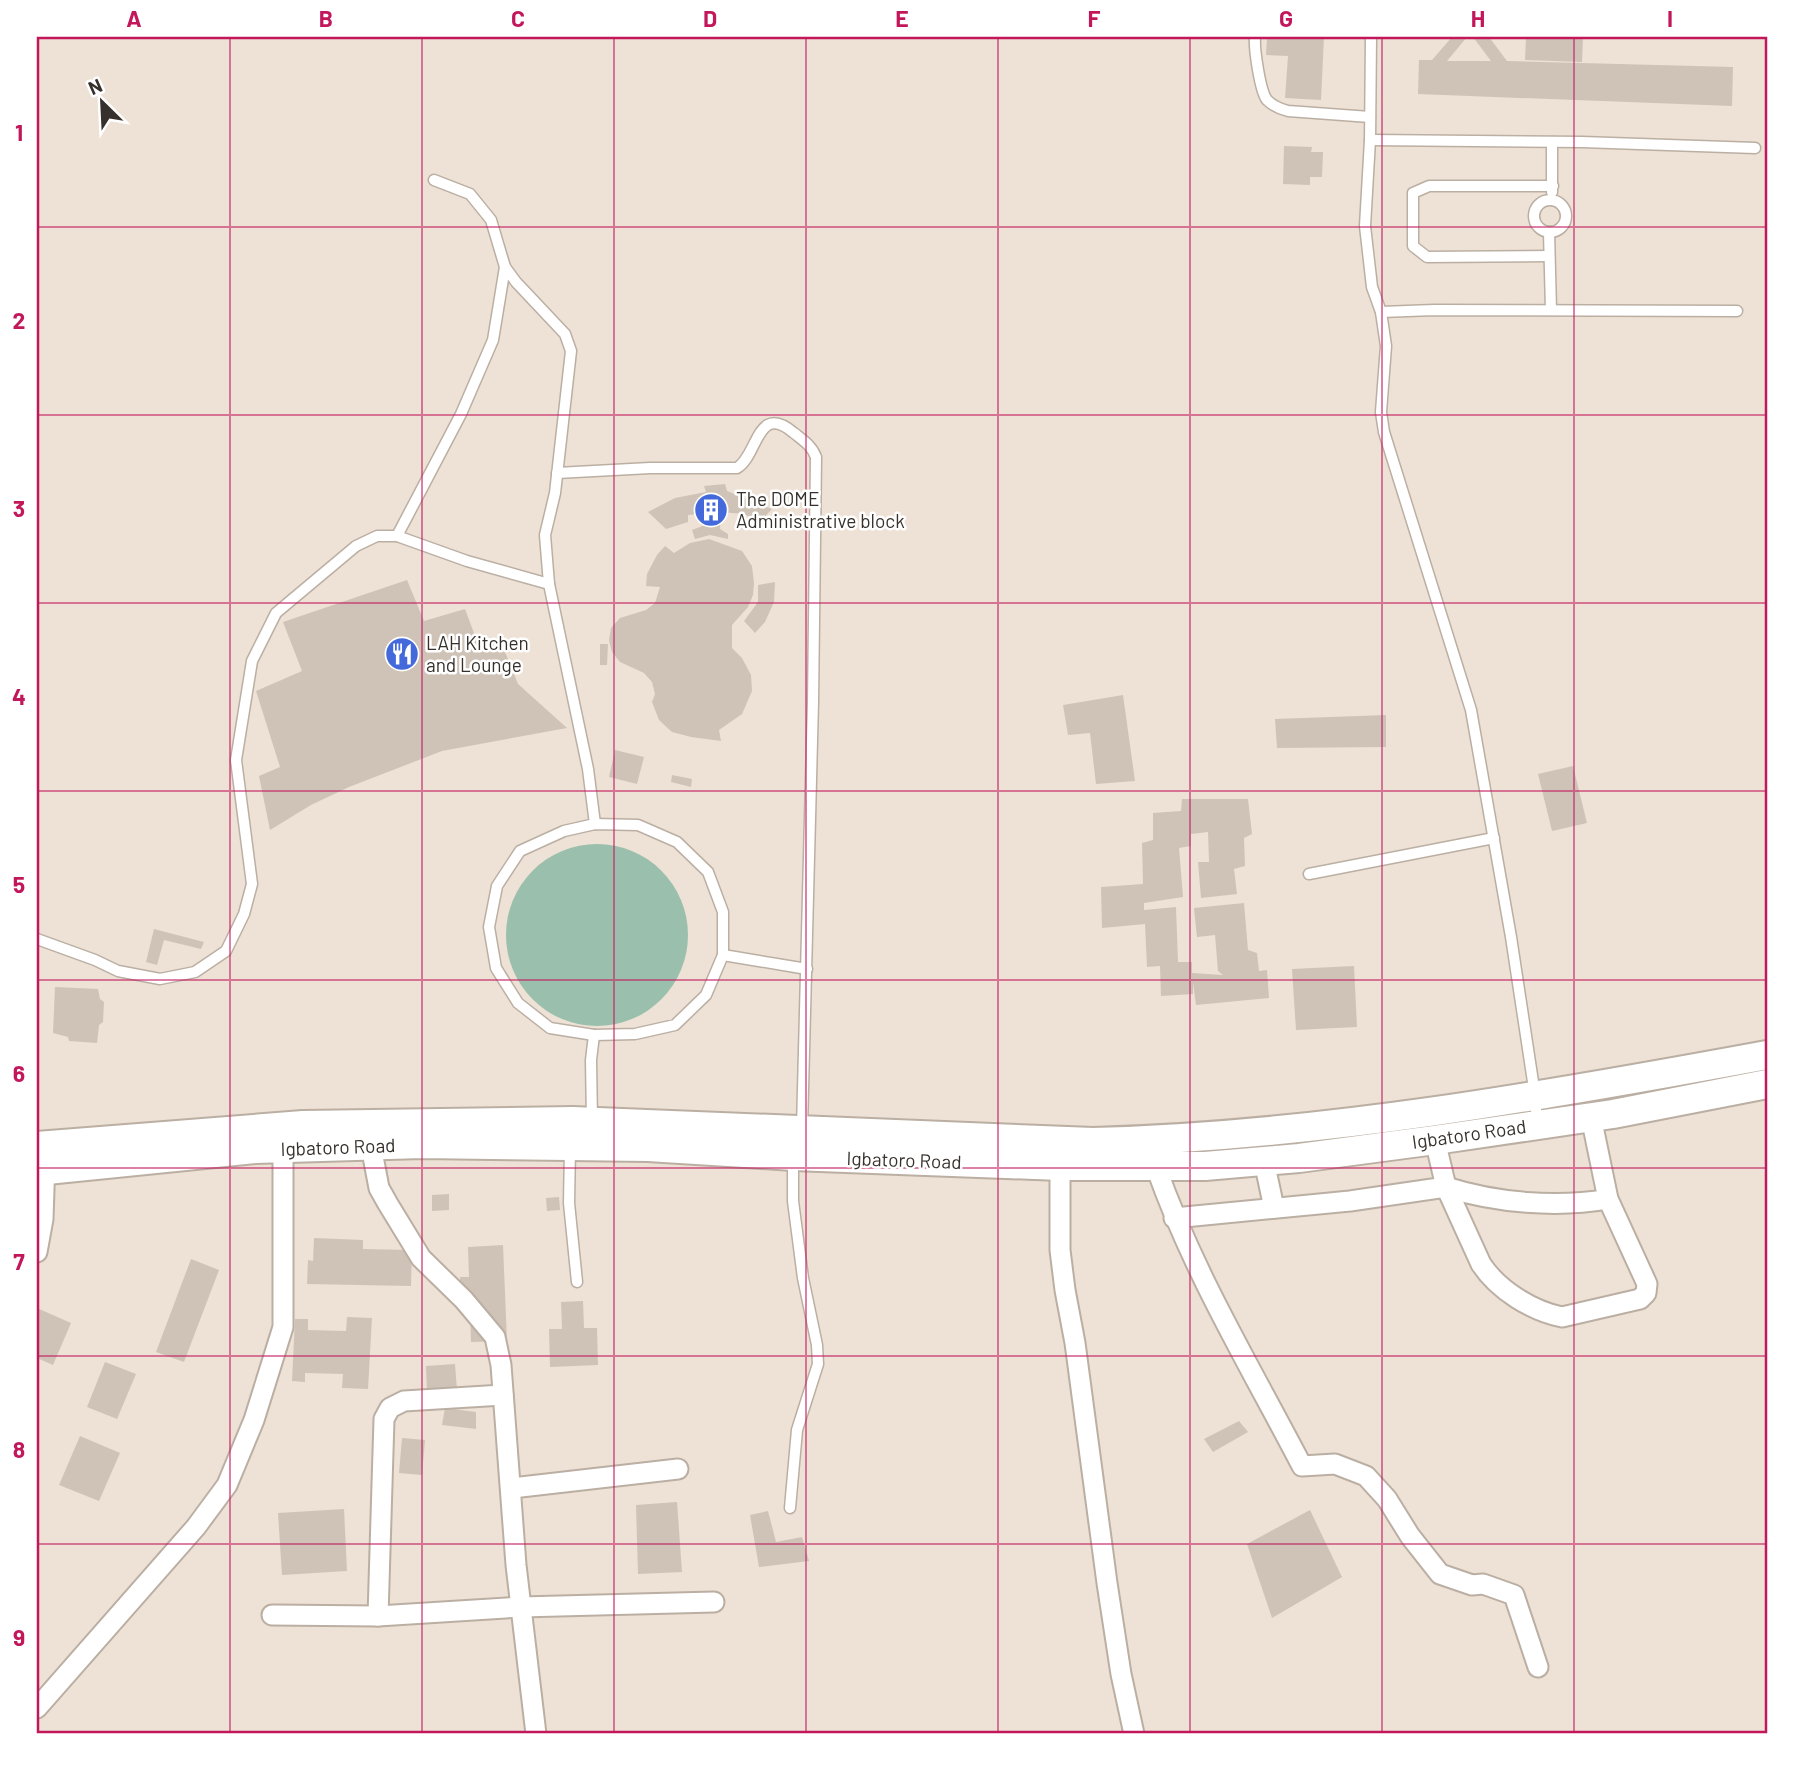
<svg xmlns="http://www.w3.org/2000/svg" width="1804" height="1771" font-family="Barlow,sans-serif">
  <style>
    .green { fill: #9bbfad }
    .building { fill: #cfc3b7 }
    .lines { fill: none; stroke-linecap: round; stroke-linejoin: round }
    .lane-casing { stroke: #bbafa3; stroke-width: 13 }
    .street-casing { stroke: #bbafa3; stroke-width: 23 }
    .secondary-casing { stroke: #bbafa3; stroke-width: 32 }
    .lane { stroke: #fff; stroke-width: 10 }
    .street { stroke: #fff; stroke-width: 19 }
    .secondary { stroke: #fff; stroke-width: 28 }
    .grid { fill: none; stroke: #c2185b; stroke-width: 2; stroke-opacity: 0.55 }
    .labels { text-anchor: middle; stroke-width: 5; stroke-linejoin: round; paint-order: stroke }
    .poi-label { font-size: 19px; fill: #36312c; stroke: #fff; text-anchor: start }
    .street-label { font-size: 19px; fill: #36312c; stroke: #fff }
    .neatline { fill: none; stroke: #c2185b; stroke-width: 2.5 }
    .grid-label { font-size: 23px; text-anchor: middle; font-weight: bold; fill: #c2185b }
  </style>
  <rect width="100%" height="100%" fill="#eee1d5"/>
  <circle class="green" cx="597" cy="935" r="91"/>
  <g class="building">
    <polygon points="1267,37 1324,37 1321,100 1285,98 1288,56 1266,55"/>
    <polygon points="1452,37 1467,37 1447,61 1491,61 1473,37 1489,37 1507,61 1733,67 1732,106 1418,94 1419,60 1432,60"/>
    <polygon points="1526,37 1583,37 1582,62 1525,60"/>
    <polygon points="1284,146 1312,147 1311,152 1323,152 1322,177 1310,177 1310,185 1283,184"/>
    <polygon points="725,484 727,491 772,509 760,522 744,514 721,512 720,529 728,534 728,539 710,535 695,539 692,530 705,525 707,513 688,515 688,522 666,529 648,512 675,498 706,492 704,486"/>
    <polygon points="709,539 742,551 752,566 754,583 753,595 748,607 732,625 732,648 742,658 751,675 752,691 742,714 719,730 721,741 691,737 672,732 659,720 652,702 655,694 652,682 644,673 620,662 612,652 609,640 611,628 620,618 646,610 655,603 660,587 646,586 647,574 657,555 665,546 674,553 690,543"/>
    <polygon points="407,580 424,621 465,609 480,649 501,642 518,684 567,728 442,751 349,787 311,805 270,830 259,776 280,767 256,691 302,671 283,622"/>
    <polygon points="775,582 774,602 765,622 755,633 744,621 758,602 758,585"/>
    <polygon points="600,644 608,644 607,665 600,665"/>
    <polygon points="1123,695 1135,781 1096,784 1090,733 1068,735 1063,705"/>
    <polygon points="1386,715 1386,747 1277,748 1275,719"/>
    <polygon points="615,750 644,757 637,784 609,777"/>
    <polygon points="1573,766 1587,823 1552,831 1538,774"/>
    <polygon points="672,775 692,779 691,787 671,782"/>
    <polygon points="1182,799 1248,799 1252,834 1244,838 1245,866 1234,869 1237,894 1201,898 1198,862 1209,862 1208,832 1191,834 1191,846 1179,848 1183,897 1144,903 1144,910 1176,907 1178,962 1192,962 1192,973 1223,975 1218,971 1215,935 1197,937 1194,908 1244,903 1248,950 1257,953 1259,971 1267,970 1269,998 1196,1005 1193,982 1193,994 1161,996 1160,966 1147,967 1145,924 1102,928 1101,887 1143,884 1142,843 1153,840 1153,813 1181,811"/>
    <polygon points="154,929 204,942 201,949 164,940 157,965 146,962"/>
    <polygon points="1354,966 1357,1027 1296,1030 1292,969"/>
    <polygon points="55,987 98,989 100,999 104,1002 103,1022 99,1025 97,1043 69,1041 68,1037 53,1033"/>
    <polygon points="449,1194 449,1210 432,1211 432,1195"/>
    <polygon points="559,1197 560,1210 547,1211 546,1198"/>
    <polygon points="314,1238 363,1240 363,1249 412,1250 411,1286 307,1284 308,1260 313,1261"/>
    <polygon points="503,1245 507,1341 471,1342 470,1303 461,1303 460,1277 469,1277 468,1247"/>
    <polygon points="191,1259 219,1270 184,1362 156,1352"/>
    <polygon points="583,1301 584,1328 597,1328 598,1365 550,1367 549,1329 562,1329 561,1302"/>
    <polygon points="37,1308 71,1323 53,1365 37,1358"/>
    <polygon points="347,1317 372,1318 368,1389 342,1388 343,1374 305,1373 305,1382 292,1381 295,1319 308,1319 308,1330 346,1331"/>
    <polygon points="105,1362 136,1374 117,1419 87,1407"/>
    <polygon points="455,1364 457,1390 427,1392 426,1366"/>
    <polygon points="445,1408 476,1412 476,1429 442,1425"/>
    <polygon points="1239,1421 1248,1432 1213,1452 1204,1439"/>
    <polygon points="80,1436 120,1453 99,1501 59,1485"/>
    <polygon points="402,1438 425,1440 422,1475 399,1473"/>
    <polygon points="677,1502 682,1572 638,1574 636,1505"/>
    <polygon points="344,1509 347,1571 282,1575 278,1513"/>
    <polygon points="1310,1510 1342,1577 1272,1618 1247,1544"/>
    <polygon points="768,1511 776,1542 802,1537 809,1561 759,1567 750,1515"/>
  </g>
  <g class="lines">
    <g class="lane-casing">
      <g id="lane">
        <path d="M 1255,37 C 1254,49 1260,91 1267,100 C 1273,106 1280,109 1288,111 L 1370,117"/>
        <polyline points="1371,37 1370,140 1365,226 1372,287 1381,312 1386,346 1381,412 1384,432 1471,710 1511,937 1535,1095 1537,1124"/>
        <polyline points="1370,140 1582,142 1755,148"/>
        <polyline points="1552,142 1552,192"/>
        <polyline points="434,180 470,194 491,220 505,267 516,282 565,334 571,351 555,493 545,535 549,584 588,769 595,824"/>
        <circle cx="1550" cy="216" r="16"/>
        <polyline points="1549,232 1551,310"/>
        <polyline points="1549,256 1427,257 1413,246 1413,193 1429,186 1553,186"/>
        <polyline points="1381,312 1434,310 1737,311"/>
        <path d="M 557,473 L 650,468 L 737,468 C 758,456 757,401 794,433 C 804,441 812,446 816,457 L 813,702 L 802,1128"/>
        <polyline points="397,536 461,414 493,340 505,267"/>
        <polygon points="595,824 638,825 677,842 708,872 723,912 723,955 706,995 675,1025 635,1034 594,1035 550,1028 518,1003 496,968 489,927 497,886 520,851 564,831"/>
        <polyline points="1309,874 1494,838"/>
        <polyline points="37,939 95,960 118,971 160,979 195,972 226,951 244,914 252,884 236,760 252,661 276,613 356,546 377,536 397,536 467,561 549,584"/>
        <polyline points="723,955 807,969"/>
        <polyline points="592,1121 591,1060 594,1035"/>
        <polyline points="570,1147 569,1203 577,1282"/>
        <polyline points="790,1508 797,1430 818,1364 817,1345 803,1278 793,1201 793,1157"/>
      </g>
    </g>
    <g class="street-casing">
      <g id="street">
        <path d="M 1591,1117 L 1608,1199 L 1647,1284 L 1646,1293 L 1640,1299 L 1562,1317 C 1532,1311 1498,1290 1481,1264 L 1446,1187 C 1496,1203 1557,1208 1608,1199"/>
        <polyline points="371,1146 379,1188 388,1204 421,1258 464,1300 495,1337 501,1365 516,1565 536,1734"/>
        <polyline points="1264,1161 1274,1208"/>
        <polyline points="1060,1166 1060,1250 1065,1290 1075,1343 1107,1583 1121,1674 1134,1734"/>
        <path d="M 1156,1167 C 1193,1272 1251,1368 1302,1466 L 1335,1464 L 1366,1476 L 1387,1499 L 1410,1536 L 1440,1574 L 1472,1585 L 1483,1584 L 1514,1595 L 1538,1667"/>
        <polyline points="1174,1218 1350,1201 1446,1187 1435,1140"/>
        <polyline points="37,1252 43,1219 45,1159"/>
        <polyline points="512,1488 678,1469"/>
        <polyline points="272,1615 378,1616 521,1607 714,1602"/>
        <polyline points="378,1616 384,1419 390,1408 404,1401 503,1395"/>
        <polyline points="37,1708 196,1527 227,1485 254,1420 283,1327 283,1149"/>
      </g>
    </g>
    <g class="secondary-casing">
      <g id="secondary">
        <path d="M 37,1146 L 303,1125 L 573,1121 L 1093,1142 C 1320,1136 1544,1096 1767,1055"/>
        <polyline points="37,1171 255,1149 422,1144 648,1147 793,1156 1060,1166 1205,1166 1299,1158 1435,1140 1613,1114 1767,1084"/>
      </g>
    </g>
    <use href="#lane" class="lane"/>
    <use href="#street" class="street"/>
    <use href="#secondary" class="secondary"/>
  </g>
  <path class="grid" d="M 230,37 L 230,1734M 422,37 L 422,1734M 614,37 L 614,1734M 806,37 L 806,1734M 998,37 L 998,1734M 1190,37 L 1190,1734M 1382,37 L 1382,1734M 1574,37 L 1574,1734M 37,227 L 1767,227M 37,415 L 1767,415M 37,603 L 1767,603M 37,791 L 1767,791M 37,980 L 1767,980M 37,1168 L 1767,1168M 37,1356 L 1767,1356M 37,1544 L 1767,1544"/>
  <defs>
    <g id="building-disc" transform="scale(1.75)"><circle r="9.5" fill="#4369db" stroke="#fff"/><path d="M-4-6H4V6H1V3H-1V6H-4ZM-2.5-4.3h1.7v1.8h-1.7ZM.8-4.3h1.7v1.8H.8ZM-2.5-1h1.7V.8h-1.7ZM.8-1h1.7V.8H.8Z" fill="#fff"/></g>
    <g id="restaurant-disc" transform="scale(1.75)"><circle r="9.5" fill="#4369db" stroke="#fff"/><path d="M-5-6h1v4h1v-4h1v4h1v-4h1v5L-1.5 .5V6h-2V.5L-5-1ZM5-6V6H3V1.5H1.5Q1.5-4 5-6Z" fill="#fff"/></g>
  </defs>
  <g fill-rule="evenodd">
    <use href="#building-disc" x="711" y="510"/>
    <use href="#restaurant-disc" x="402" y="654"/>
  </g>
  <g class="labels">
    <g class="poi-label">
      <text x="736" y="506">The DOME<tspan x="736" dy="22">Administrative block</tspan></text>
      <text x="426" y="650">LAH Kitchen<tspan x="426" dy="22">and Lounge</tspan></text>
    </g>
    <g class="street-label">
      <text transform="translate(1469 1134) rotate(-8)" y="7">Igbatoro Road</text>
      <text transform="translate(338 1147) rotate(-2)" y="7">Igbatoro Road</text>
      <text transform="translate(904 1160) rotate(2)" y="7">Igbatoro Road</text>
    </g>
  </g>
  <rect width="1804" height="1771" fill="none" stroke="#ffffff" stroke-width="77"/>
  <g transform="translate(102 102) rotate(336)" stroke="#ffffff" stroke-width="5" paint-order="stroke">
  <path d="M0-5L12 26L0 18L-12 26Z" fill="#36312c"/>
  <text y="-10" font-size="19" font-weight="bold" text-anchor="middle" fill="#36312c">N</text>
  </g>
  <rect x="38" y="38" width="1728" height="1694" class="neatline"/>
  <g class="grid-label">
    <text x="134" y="27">A</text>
    <text x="326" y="27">B</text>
    <text x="518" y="27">C</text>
    <text x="710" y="27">D</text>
    <text x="902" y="27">E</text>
    <text x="1094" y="27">F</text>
    <text x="1286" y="27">G</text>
    <text x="1478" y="27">H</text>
    <text x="1670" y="27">I</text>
    <text x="19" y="141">1</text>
    <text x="19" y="329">2</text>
    <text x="19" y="517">3</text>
    <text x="19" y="705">4</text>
    <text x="19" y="893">5</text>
    <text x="19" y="1082">6</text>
    <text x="19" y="1270">7</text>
    <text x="19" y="1458">8</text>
    <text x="19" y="1646">9</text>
  </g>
</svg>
